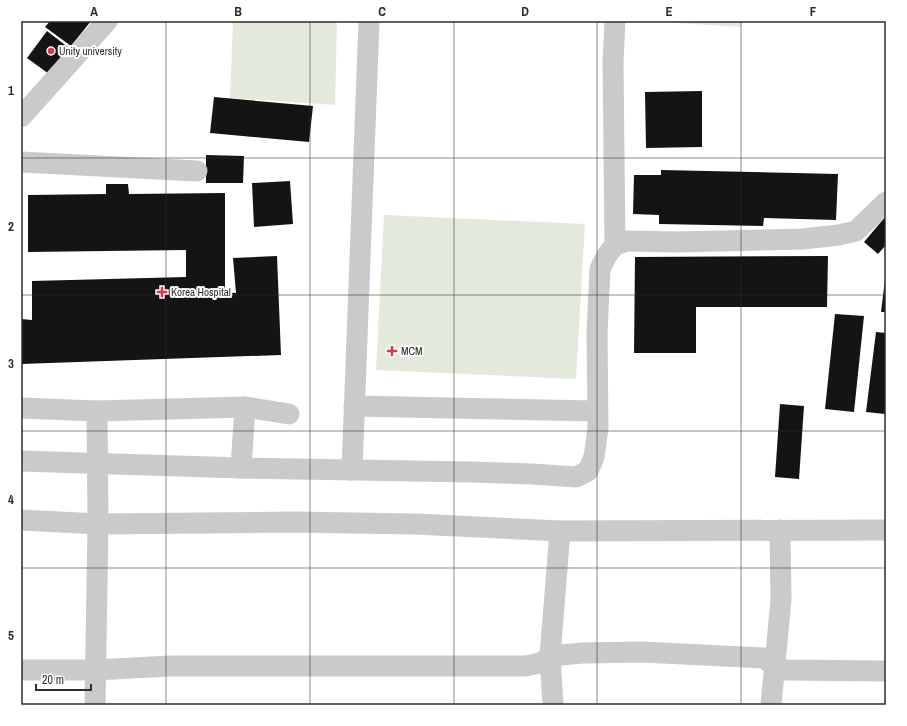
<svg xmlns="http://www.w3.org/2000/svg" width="907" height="726" font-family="'Archivo Narrow',sans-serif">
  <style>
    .green { fill: #e3eadb }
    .building { fill: #141414 }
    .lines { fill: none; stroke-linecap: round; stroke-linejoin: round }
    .minor { stroke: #cacaca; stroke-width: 21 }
    .grid { fill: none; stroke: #2d2d2d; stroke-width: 1; stroke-opacity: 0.55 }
    .poi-dot { fill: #db3748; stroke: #fff; stroke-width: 1.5 }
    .labels { text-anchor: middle; stroke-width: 4; stroke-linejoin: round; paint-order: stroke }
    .poi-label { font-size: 11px; fill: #2d2d2d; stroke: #fff; text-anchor: start }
    .neatline { fill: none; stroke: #2d2d2d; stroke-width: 1.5 }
    .grid-label { font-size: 13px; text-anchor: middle; font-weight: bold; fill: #2d2d2d }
  </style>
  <rect width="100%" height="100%" fill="#fff"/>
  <g class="green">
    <polygon points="233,21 337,21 335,105 230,98"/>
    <polygon points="650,21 742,21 741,27"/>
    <polygon points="384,215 585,224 576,379 376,370"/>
  </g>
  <g class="building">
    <polygon points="50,21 91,21 71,46 45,27"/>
    <polygon points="47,31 69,48 49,74 27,58"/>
    <polygon points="702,91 702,147 646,148 645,92"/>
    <polygon points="214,97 313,106 309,142 210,133"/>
    <polygon points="206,155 244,156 243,183 206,183"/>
    <polygon points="661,170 838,174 836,220 764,218 763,226 659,224 659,215 633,214 634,175 661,175"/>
    <polygon points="290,181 293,224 254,227 252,183"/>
    <polygon points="106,184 128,184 129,194 225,193 225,292 236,293 233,258 277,256 281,355 21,364 21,319 32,320 32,281 186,277 186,250 28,252 28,195 106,194"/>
    <polygon points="886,216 886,245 878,254 864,242"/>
    <polygon points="828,256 827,307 696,307 696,353 634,353 635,257"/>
    <polygon points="885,280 886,280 886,312 881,312"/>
    <polygon points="835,314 864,316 854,412 825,409"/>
    <polygon points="876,332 886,333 885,414 866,412"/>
    <polygon points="780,404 804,406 799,479 775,477"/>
  </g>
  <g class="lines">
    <g class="minor">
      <polyline points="615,21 613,62 615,245"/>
      <polyline points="21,117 107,21"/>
      <polyline points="21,162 197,171"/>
      <polyline points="354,406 597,411"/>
      <polyline points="21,408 97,411 245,407 289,414"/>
      <polyline points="21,461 241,468 471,472 532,474 576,477 588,471 594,457 598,428 597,333 600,269 607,255 615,245 627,241 676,242 803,239 839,235 856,231 886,202"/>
      <polyline points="241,468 245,407"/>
      <polyline points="352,470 369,21"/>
      <polyline points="21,520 98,524 293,522 414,524 560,531 886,530"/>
      <polyline points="21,670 95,670 170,666 525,666 541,663 550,656 583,653 642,652 764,658 773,665 785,670 886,671"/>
      <polyline points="95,705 98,524 97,411"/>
      <polyline points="553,705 550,656 560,531"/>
      <polyline points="771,705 781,600 780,530"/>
    </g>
  </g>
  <path class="grid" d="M 166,21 L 166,705M 310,21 L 310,705M 454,21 L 454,705M 597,21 L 597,705M 741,21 L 741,705M 21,158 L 886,158M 21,295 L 886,295M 21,431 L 886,431M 21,568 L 886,568"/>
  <g class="poi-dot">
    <circle cx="51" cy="51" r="4"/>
    <path d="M160 286h4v4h4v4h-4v4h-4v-4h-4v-4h4z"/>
    <path d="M390 345h4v4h4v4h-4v4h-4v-4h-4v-4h4z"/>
  </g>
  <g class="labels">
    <g class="poi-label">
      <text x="59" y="55">Unity university</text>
      <text x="171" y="296">Korea Hospital</text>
      <text x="401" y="355">MCM</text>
    </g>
  </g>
  <rect width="907" height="726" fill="none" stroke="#ffffff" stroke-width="44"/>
  <path d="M36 684v6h55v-6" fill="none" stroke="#2d2d2d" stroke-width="2"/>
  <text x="42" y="684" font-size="12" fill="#2d2d2d" stroke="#ffffff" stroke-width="3" paint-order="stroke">20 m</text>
  <rect x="22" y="22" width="863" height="682" class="neatline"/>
  <g class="grid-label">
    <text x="94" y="16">A</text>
    <text x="238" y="16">B</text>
    <text x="382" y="16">C</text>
    <text x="525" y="16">D</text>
    <text x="669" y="16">E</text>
    <text x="813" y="16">F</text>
    <text x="11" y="95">1</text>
    <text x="11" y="231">2</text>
    <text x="11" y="368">3</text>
    <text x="11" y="504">4</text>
    <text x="11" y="640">5</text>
  </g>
</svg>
